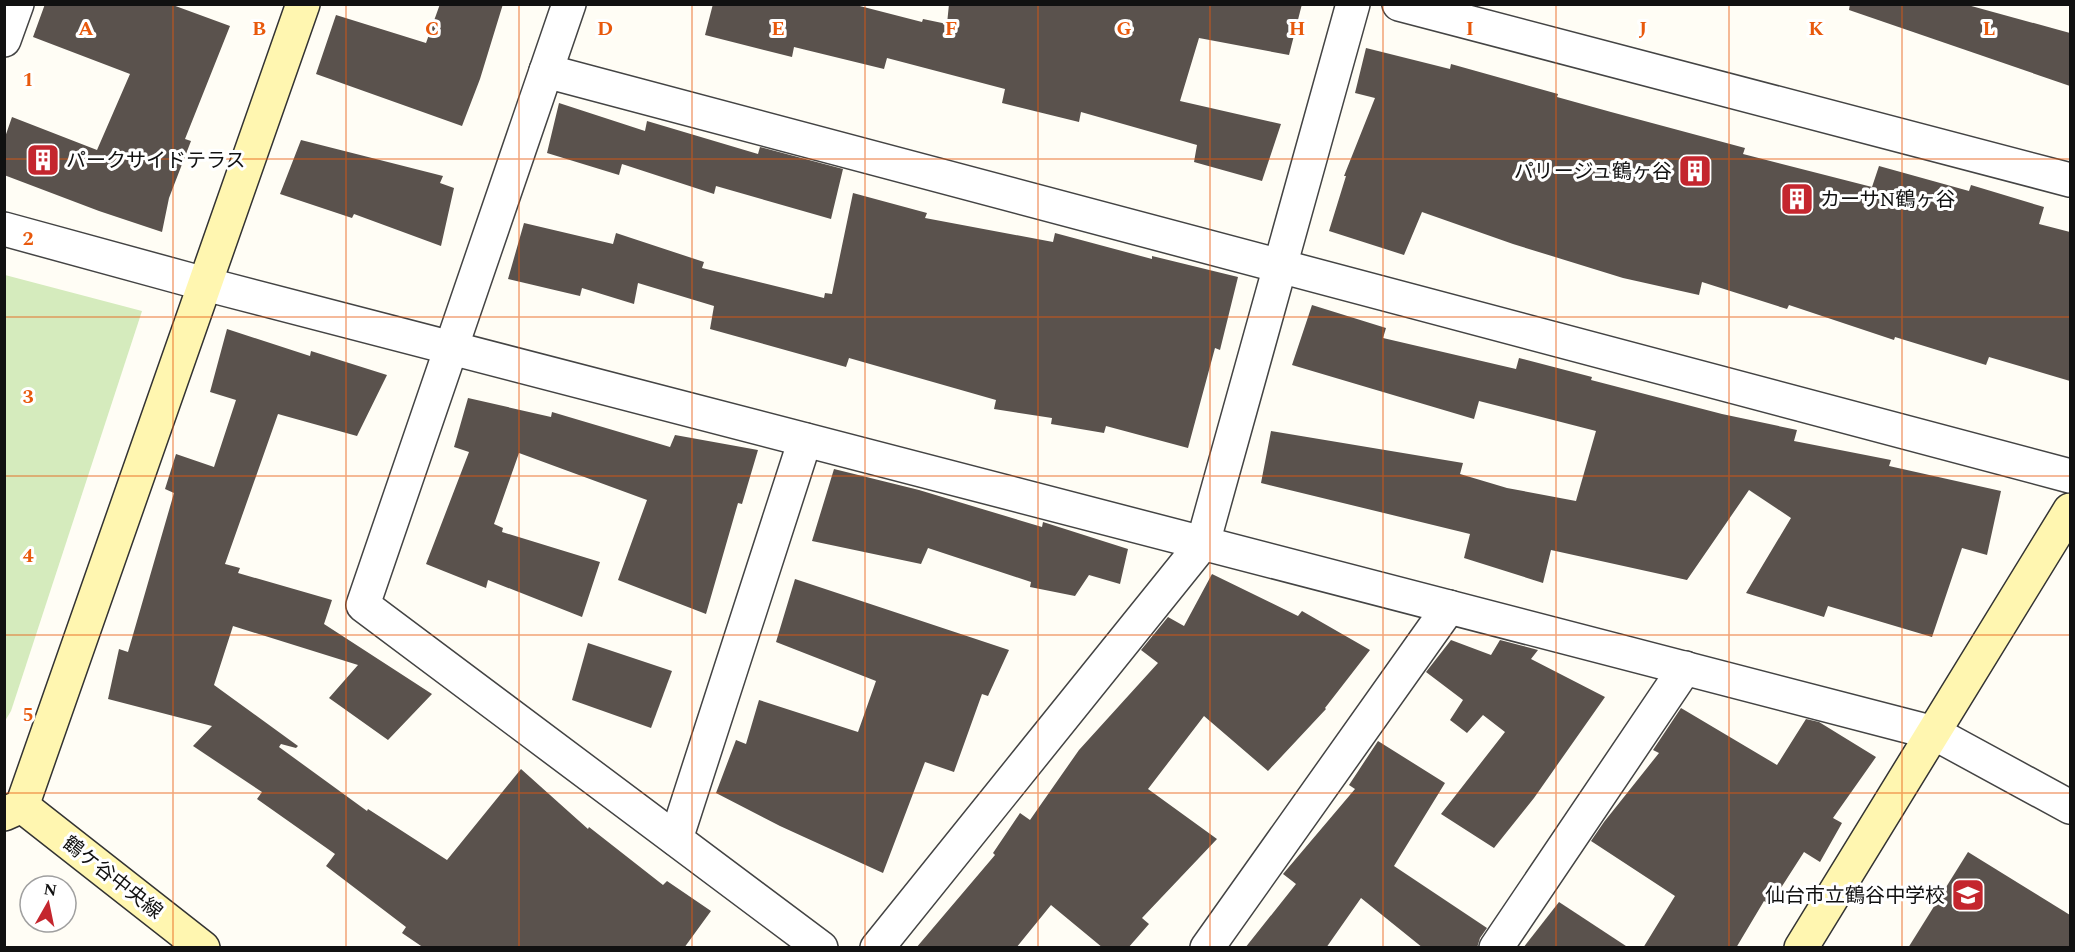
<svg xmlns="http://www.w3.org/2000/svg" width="2075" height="952" font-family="Spectral,'Noto Sans JP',serif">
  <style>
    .green { fill: #d5ebbd }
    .building { fill: #5a524d }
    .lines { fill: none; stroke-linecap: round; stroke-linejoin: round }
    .street-casing { stroke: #444; stroke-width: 36 }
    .secondary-casing { stroke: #333; stroke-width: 36 }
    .street { stroke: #fff; stroke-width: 33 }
    .secondary { stroke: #fff6b0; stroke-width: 33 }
    .grid { fill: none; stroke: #e8590c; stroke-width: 1.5; stroke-opacity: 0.55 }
    .labels { text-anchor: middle; stroke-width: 6; stroke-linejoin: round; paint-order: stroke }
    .poi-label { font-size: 20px; fill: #111; stroke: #fff; text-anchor: start }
    .street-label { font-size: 20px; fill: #111; stroke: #fff }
    .grid-label { font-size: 20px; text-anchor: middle; font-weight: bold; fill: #e8590c; stroke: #fff; stroke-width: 6; stroke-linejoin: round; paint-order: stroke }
  </style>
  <rect width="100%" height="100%" fill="#fffdf5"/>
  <polygon class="green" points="5,275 142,311 11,711 5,721"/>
  <g class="building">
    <polygon points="45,4 170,4 230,26 185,139 191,141 169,198 162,232 99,211 4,175 4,140 12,117 97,150 130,74 33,37"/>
    <polygon points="440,4 503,4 480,79 462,126 316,74 336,15 426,43"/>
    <polygon points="713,4 852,4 922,22 923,19 947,24 949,4 1302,4 1289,55 1199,38 1180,101 1281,124 1262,181 1194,162 1197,145 1081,112 1079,122 1002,103 1005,89 887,58 884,69 794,47 792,57 705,35"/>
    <polygon points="1850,4 1964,4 2070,33 2070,86 1849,10"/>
    <polygon points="1366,48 1450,69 1451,64 1558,94 1557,97 1611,112 1745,148 1743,154 1872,187 1879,166 1969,191 1971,185 2044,207 2039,224 2070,232 2070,381 1989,357 1986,365 1895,337 1894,340 1789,305 1787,309 1702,282 1699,295 1623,278 1513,244 1422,212 1404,255 1329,231 1346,176 1344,176 1375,98 1355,93"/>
    <polygon points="559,103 645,131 647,121 758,154 760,147 843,169 831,219 716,186 714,194 622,164 619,175 547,153"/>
    <polygon points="301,140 443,176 440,183 454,188 441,246 354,214 352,218 280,194"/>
    <polygon points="853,193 927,213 925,218 1053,242 1055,233 1152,259 1152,256 1238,277 1220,350 1215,348 1188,448 1106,426 1104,433 1051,424 1052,418 994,409 996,400 849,358 846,367 710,329 714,306 638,283 634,304 582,288 580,296 508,279 524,223 613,244 616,233 704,262 702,268 824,298 825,293 832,294"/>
    <polygon points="1312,305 1386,328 1383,338 1516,369 1519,358 1592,377 1591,380 1722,414 1797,430 1794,441 1891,460 1889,466 2001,491 1987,555 1962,548 1932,637 1828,606 1824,617 1746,593 1791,518 1749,490 1687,580 1551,550 1543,583 1464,558 1470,534 1261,483 1271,431 1463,463 1460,474 1507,488 1576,501 1596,431 1479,401 1474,419 1292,365"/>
    <polygon points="227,329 310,356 311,351 387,375 357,436 278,414 225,564 240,568 238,573 332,600 324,624 432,694 388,740 329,698 358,665 233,626 214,685 298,746 296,748 281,744 279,747 367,811 368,809 447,860 521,769 588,829 589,827 663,885 667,881 711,911 684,948 424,948 402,933 406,927 326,866 335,854 257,799 262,792 193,746 212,726 108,699 119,649 128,652 174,493 165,489 176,454 214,467 236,400 210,392"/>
    <polygon points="468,398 551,417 552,412 670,447 675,435 758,450 742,504 738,503 706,614 618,580 647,500 519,453 494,524 503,528 502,532 600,562 582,617 488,580 486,588 426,564 469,452 454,447"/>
    <polygon points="834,469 919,490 1042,527 1043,522 1128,549 1120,584 1089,575 1075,596 1030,587 1031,582 928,548 921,564 812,541"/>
    <polygon points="1212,574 1298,616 1302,611 1370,650 1325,708 1326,709 1268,771 1204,716 1148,789 1217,839 1142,918 1149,924 1128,948 1103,948 1051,905 1016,948 916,948 995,855 993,853 1020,813 1030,820 1079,750 1158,663 1141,650 1168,617 1184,626"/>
    <polygon points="795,579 1009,650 988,696 982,694 954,772 925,762 883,873 780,826 716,793 736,740 746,744 759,700 858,732 876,681 776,642"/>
    <polygon points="1451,640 1491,655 1500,640 1538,650 1531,659 1605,697 1534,798 1494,848 1441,814 1505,732 1483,715 1467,733 1450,720 1463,700 1426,672"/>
    <polygon points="588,643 672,671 651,728 572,700"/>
    <polygon points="1681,708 1777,765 1806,719 1819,722 1876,757 1833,818 1842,823 1820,862 1804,852 1770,905 1764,901 1736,948 1643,948 1675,896 1591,841 1604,822 1659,753 1653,750"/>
    <polygon points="1378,741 1445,783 1394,866 1487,928 1480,938 1477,948 1423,948 1361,898 1326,948 1245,948 1296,884 1283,874 1355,789 1349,785"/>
    <polygon points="1968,852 2070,915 2070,948 1908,948"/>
    <polygon points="1559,902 1629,948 1523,948"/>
  </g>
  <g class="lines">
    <g class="street-casing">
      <g id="street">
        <polyline points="569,4 363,605 821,948"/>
        <polyline points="1399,4 2070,180"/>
        <polyline points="4,40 17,4"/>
        <polyline points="546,71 2070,476"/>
        <polyline points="4,229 205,284 1934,733 2070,807"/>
        <polyline points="676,839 805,440"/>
        <polyline points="877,948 1203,543 1353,4"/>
        <polyline points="1207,948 1449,607"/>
        <polyline points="1496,948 1685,668"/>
      </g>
    </g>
    <g class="secondary-casing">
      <g id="secondary">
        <polyline points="22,806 203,948"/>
        <polyline points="4,814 22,806 303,4"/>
        <polyline points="1801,948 2070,510"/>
      </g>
    </g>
    <use href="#street" class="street"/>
    <use href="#secondary" class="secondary"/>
  </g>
  <path class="grid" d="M 173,4 L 173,948M 346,4 L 346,948M 519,4 L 519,948M 692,4 L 692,948M 865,4 L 865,948M 1038,4 L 1038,948M 1210,4 L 1210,948M 1383,4 L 1383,948M 1556,4 L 1556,948M 1729,4 L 1729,948M 1902,4 L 1902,948M 4,159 L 2070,159M 4,317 L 2070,317M 4,476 L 2070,476M 4,635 L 2070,635M 4,793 L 2070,793"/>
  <defs>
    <g id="building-square" transform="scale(1.725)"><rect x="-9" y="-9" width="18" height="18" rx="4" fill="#c4262e" stroke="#fff"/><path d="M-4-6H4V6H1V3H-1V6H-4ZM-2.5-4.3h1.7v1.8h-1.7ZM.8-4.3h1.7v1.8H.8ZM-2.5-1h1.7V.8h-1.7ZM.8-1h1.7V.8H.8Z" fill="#fff"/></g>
    <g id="school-square" transform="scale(1.725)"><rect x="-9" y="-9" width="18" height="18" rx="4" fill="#c4262e" stroke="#fff"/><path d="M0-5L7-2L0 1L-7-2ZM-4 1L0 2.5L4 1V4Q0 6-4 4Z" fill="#fff"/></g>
  </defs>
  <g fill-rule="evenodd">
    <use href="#building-square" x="43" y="160"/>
    <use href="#building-square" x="1695" y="171"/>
    <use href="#building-square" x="1797" y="199"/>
    <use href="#school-square" x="1968" y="895"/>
  </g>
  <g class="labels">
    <g class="poi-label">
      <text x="66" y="167">パークサイドテラス</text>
      <text x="1672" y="178" text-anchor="end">パリージュ鶴ヶ谷</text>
      <text x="1820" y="206">カーサN鶴ヶ谷</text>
      <text x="1945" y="902" text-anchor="end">仙台市立鶴谷中学校</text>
    </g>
    <g class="street-label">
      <text transform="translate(113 877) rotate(38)" y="7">鶴ケ谷中央線</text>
    </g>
  </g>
  <g class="grid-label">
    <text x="86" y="35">A</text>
    <text x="259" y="35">B</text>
    <text x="432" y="35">C</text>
    <text x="605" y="35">D</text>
    <text x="778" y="35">E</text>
    <text x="951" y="35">F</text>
    <text x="1124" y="35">G</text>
    <text x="1297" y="35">H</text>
    <text x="1470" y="35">I</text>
    <text x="1643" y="35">J</text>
    <text x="1816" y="35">K</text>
    <text x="1989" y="35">L</text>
    <text x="28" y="86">1</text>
    <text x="28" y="245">2</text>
    <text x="28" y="403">3</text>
    <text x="28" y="562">4</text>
    <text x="28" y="721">5</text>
  </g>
  <rect width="2075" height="952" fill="none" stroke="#111111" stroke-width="12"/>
  <g transform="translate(48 904) rotate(9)"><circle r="28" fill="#ffffff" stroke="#a0a0a0" stroke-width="1.5"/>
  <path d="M0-4.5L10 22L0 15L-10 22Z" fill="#c4262e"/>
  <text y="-9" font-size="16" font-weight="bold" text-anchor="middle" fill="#111111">N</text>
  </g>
</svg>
